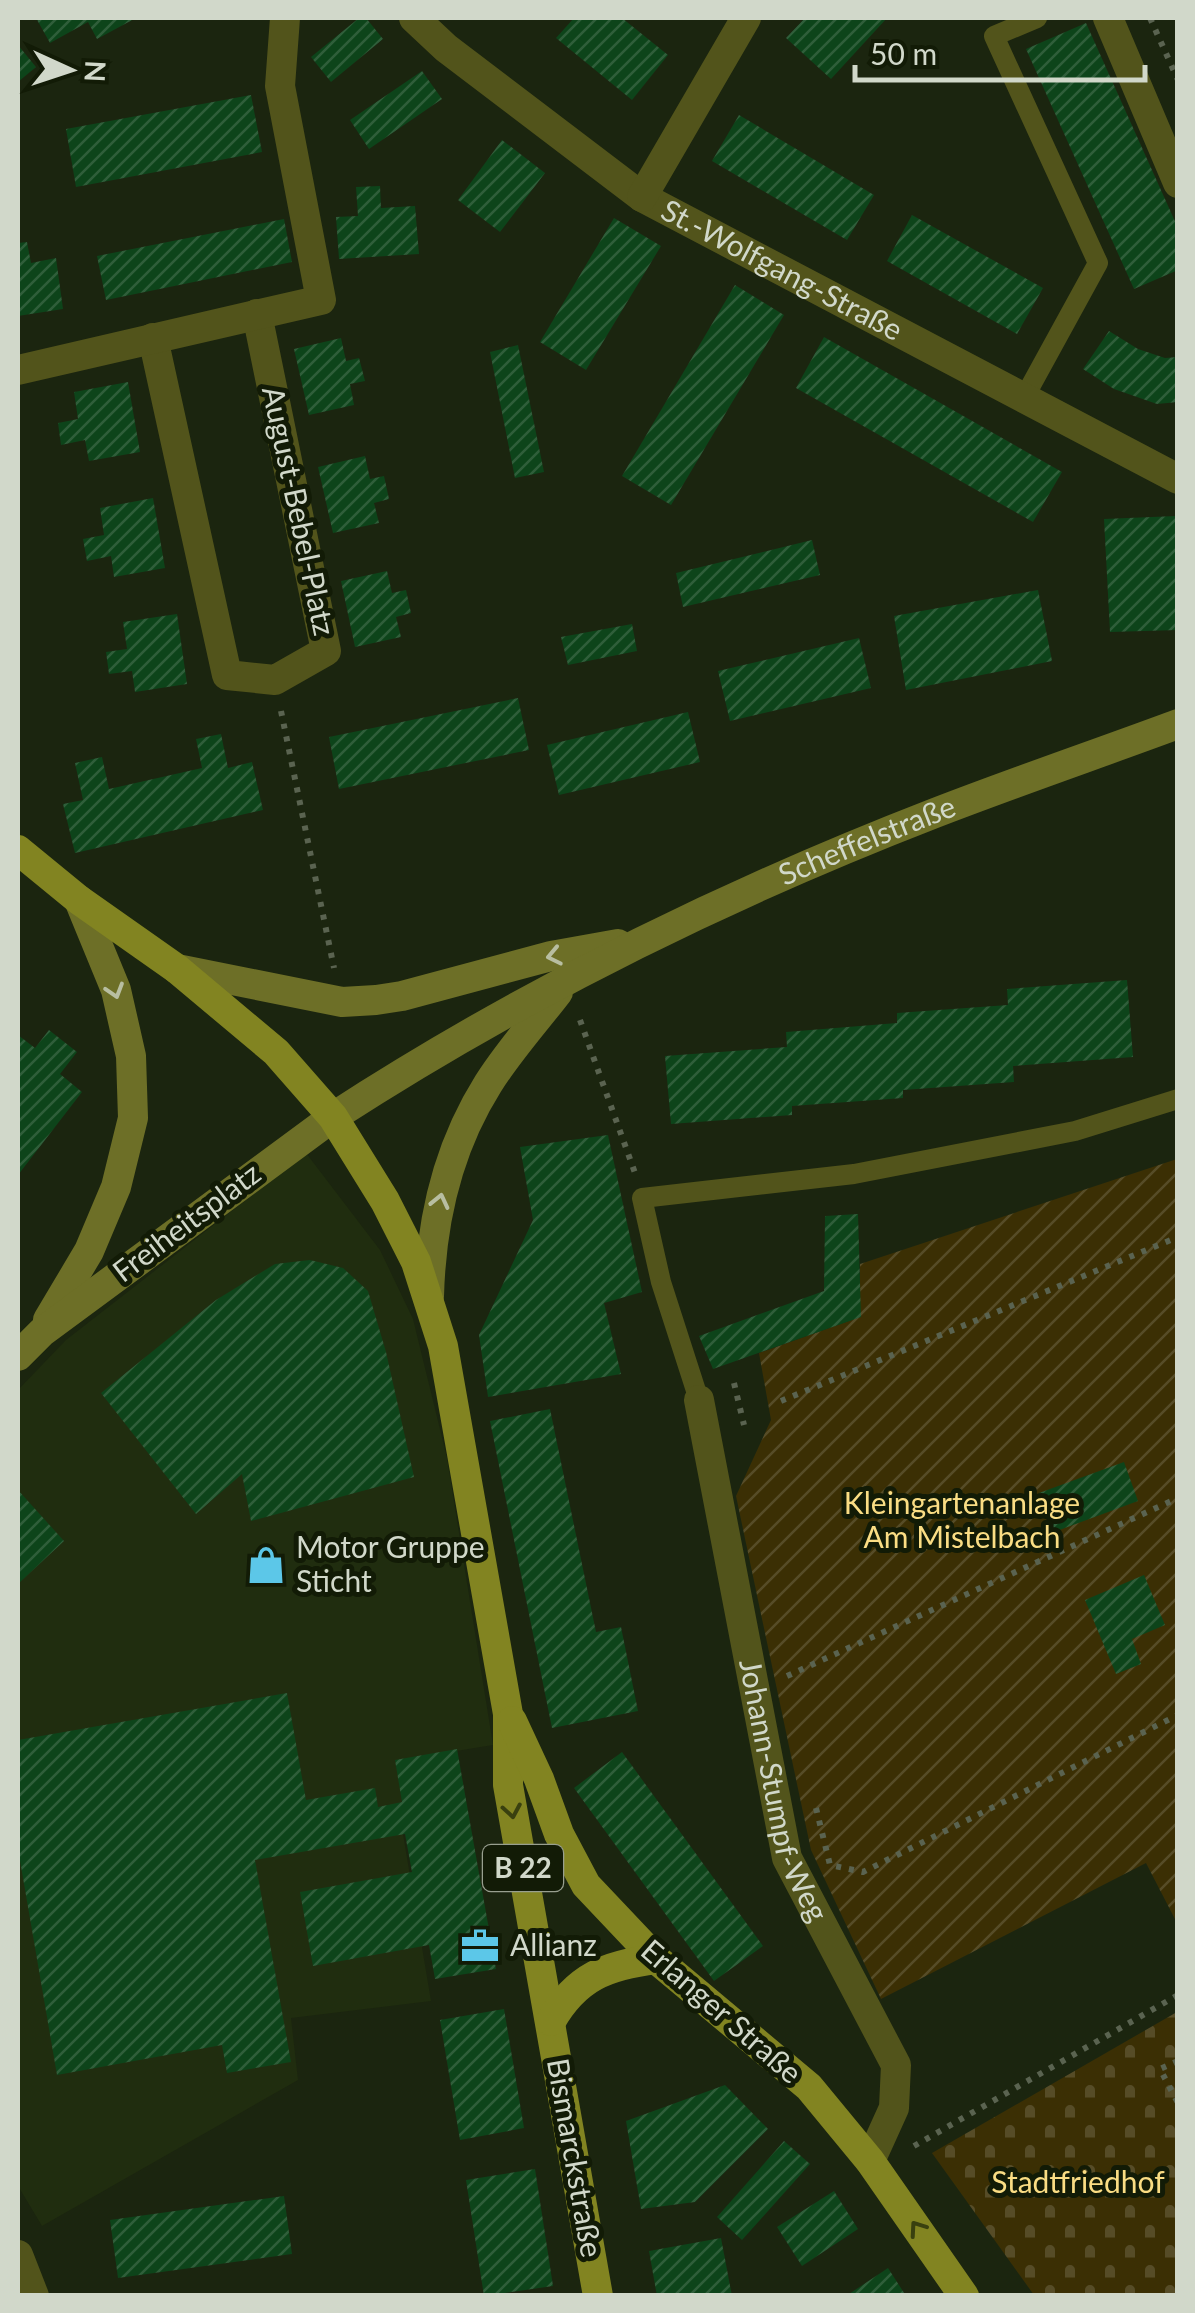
<svg xmlns="http://www.w3.org/2000/svg" width="1195" height="2313" font-family="Lato,sans-serif">
  <style>
    .built { fill: #202d0f }
    .cemetery { fill: url(#cemetery-stones) }
    .garden { fill: url(#garden-furrows) }
    .building { fill: url(#building-hatch) }
    .lines { fill: none; stroke-linecap: round; stroke-linejoin: round }
    .path { stroke: #5a6350; stroke-width: 6; stroke-dasharray: 5 8; stroke-linecap: butt }
    .lane { stroke: #52541b; stroke-width: 20 }
    .street { stroke: #52541b; stroke-width: 30 }
    .secondary { stroke: #6d6f27; stroke-width: 30 }
    .primary { stroke: #828421; stroke-width: 30 }
    .oneway { stroke: #b8bea1 }
    .oneway2 { stroke: #39400f }
    .labels { text-anchor: middle; stroke-width: 10; stroke-linejoin: round; paint-order: stroke }
    .shield { fill: #121b06; stroke: #989f8f; stroke-width: 2.5 }
    .shield-label { font-size: 28px; font-weight: bold; fill: #d1d8ca }
    .street-label { font-size: 30px; fill: #d1d8ca; stroke: #121b06 }
    .park-label { font-size: 30px; fill: #fadd84; stroke: #121b06 }
    .poi-label { font-size: 30px; fill: #d1d8ca; stroke: #121b06; text-anchor: start }
  </style>
  <defs>
    <pattern id="cemetery-stones" width="16" height="16" patternUnits="userSpaceOnUse" patternTransform="scale(2.5)"><rect width="16" height="16" fill="#3b2f04"/><path d="M2 7V4a2 2 0 0 1 4 0v3zM10 15v-3a2 2 0 0 1 4 0v3z" fill="#564c27"/></pattern>
    <pattern id="garden-furrows" width="10" height="10" patternUnits="userSpaceOnUse" patternTransform="scale(2.5)"><rect width="10" height="10" fill="#3b2f04"/><path d="M-1 1l2-2M0 10L10 0M9 11l2-2" fill="none" stroke="#564c27"/></pattern>
    <pattern id="building-hatch" width="6" height="6" patternUnits="userSpaceOnUse" patternTransform="scale(2.5)"><rect width="6" height="6" fill="#0d441a"/><path d="M-1 1l2-2M0 6l6-6M5 7l2-2" fill="none" stroke="#2f5e3a"/></pattern>
  </defs>
  <rect width="100%" height="100%" fill="#1b250f"/>
  <polygon class="built" points="306,1153 380,1250 413,1319 447,1458 493,1745 450,1752 401,1822 431,2001 291,2018 298,2080 42,2226 18,2186 18,1390 66,1340"/>
  <polygon class="cemetery" points="1177,2012 1177,2295 1034,2295 932,2153"/>
  <polygon class="garden" points="1177,1159 1177,1923 1146,1863 881,1999 811,1850 736,1496 771,1420 759,1353 860,1317 860,1264"/>
  <g class="building">
    <polygon points="36,18 136,18 97,39 88,22 50,43"/>
    <polygon points="359,18 366,18 383,39 331,82 311,57"/>
    <polygon points="574,18 622,18 668,55 632,100 556,38"/>
    <polygon points="805,18 887,18 831,79 786,38"/>
    <polygon points="1086,23 1178,228 1178,270 1134,289 1026,49"/>
    <polygon points="18,45 36,67 18,82"/>
    <polygon points="422,71 442,99 369,149 350,120"/>
    <polygon points="251,95 262,152 76,187 66,129"/>
    <polygon points="739,115 874,195 847,240 712,161"/>
    <polygon points="502,140 545,173 500,232 458,200"/>
    <polygon points="380,186 381,208 415,206 419,254 339,259 336,217 358,216 356,187"/>
    <polygon points="912,215 1043,288 1017,334 887,261"/>
    <polygon points="614,218 661,246 586,370 540,342"/>
    <polygon points="284,219 292,262 106,300 97,256"/>
    <polygon points="27,242 31,263 56,258 63,309 18,316 18,243"/>
    <polygon points="735,285 784,315 671,505 622,476"/>
    <polygon points="1109,331 1138,349 1165,358 1178,357 1178,402 1157,404 1114,389 1083,369"/>
    <polygon points="824,337 1062,472 1033,522 796,388"/>
    <polygon points="341,338 346,361 359,358 365,381 350,384 354,405 309,415 294,349"/>
    <polygon points="518,345 544,472 515,478 490,352"/>
    <polygon points="128,382 140,452 89,461 85,440 61,445 58,423 78,419 74,392"/>
    <polygon points="365,456 370,479 384,476 389,499 374,503 379,523 333,533 318,467"/>
    <polygon points="153,498 165,568 114,577 111,556 87,561 83,539 104,535 100,508"/>
    <polygon points="1176,516 1178,630 1110,632 1104,519"/>
    <polygon points="812,540 820,575 683,607 676,573"/>
    <polygon points="387,571 392,593 406,590 411,613 396,617 401,637 355,647 341,581"/>
    <polygon points="1038,590 1052,661 906,690 894,616"/>
    <polygon points="177,614 187,684 135,692 132,671 109,674 106,652 127,649 123,622"/>
    <polygon points="632,624 637,651 568,665 561,637"/>
    <polygon points="859,638 871,688 730,721 718,671"/>
    <polygon points="518,698 529,750 339,789 329,737"/>
    <polygon points="688,712 700,762 559,795 547,745"/>
    <polygon points="221,734 228,768 252,762 263,810 75,853 63,804 83,800 75,763 102,757 109,789 202,768 196,739"/>
    <polygon points="1127,980 1133,1057 1013,1066 1014,1082 903,1090 903,1098 792,1106 792,1115 671,1124 665,1056 787,1047 786,1032 897,1023 897,1013 1008,1005 1007,989"/>
    <polygon points="49,1030 77,1052 60,1074 82,1092 18,1175 18,1035 35,1048"/>
    <polygon points="608,1135 642,1292 604,1303 621,1374 488,1397 479,1335 533,1220 520,1147"/>
    <polygon points="858,1214 861,1317 713,1369 699,1336 824,1291 825,1216"/>
    <polygon points="310,1260 343,1268 368,1291 386,1352 414,1477 251,1521 242,1474 196,1514 101,1393 216,1300 275,1264"/>
    <polygon points="550,1409 596,1632 621,1627 638,1711 552,1728 490,1421"/>
    <polygon points="1124,1462 1138,1501 1054,1532 1039,1493"/>
    <polygon points="18,1490 64,1541 18,1584"/>
    <polygon points="1144,1575 1165,1625 1132,1639 1141,1664 1116,1674 1085,1600"/>
    <polygon points="287,1693 306,1800 375,1788 378,1807 402,1802 395,1760 457,1749 496,1969 435,1979 429,1945 313,1966 300,1892 412,1872 405,1834 255,1860 291,2062 227,2073 222,2045 57,2075 18,1849 18,1740"/>
    <polygon points="622,1752 763,1946 714,1981 574,1788"/>
    <polygon points="504,2009 524,2128 460,2140 440,2020"/>
    <polygon points="725,2085 768,2129 695,2202 641,2209 626,2121"/>
    <polygon points="784,2141 810,2164 742,2240 717,2217"/>
    <polygon points="535,2169 553,2286 484,2296 466,2180"/>
    <polygon points="834,2191 858,2229 802,2266 777,2227"/>
    <polygon points="284,2196 292,2254 118,2278 110,2220"/>
    <polygon points="721,2238 732,2296 657,2296 649,2251"/>
    <polygon points="888,2268 906,2296 846,2296"/>
  </g>
  <g class="lines">
    <g class="path">
      <polyline points="1150,18 1178,80"/>
      <polyline points="281,711 334,968"/>
      <polyline points="580,1020 635,1173"/>
      <polyline points="734,1383 744,1425"/>
      <polyline points="781,1401 1178,1237"/>
      <polyline points="787,1676 1178,1498"/>
      <polyline points="816,1808 830,1865 863,1872 1178,1715"/>
      <polyline points="1178,2061 1160,2069 1178,2103"/>
      <polyline points="914,2146 1178,1995"/>
    </g>
    <g class="lane">
      <polyline points="1024,398 1098,263 994,36 1037,18"/>
      <polyline points="699,1400 661,1282 642,1198 854,1174 1075,1131 1178,1099"/>
    </g>
    <g class="street">
      <path id="s1" d="M 414,18 L 446,48 L 642,197 L 1178,479"/>
      <polyline points="1108,18 1178,183"/>
      <polyline points="642,197 746,18"/>
      <polyline points="153,338 227,675 275,680 326,651 257,314"/>
      <polyline points="18,370 321,300 280,86 285,18"/>
      <path id="s2" d="M 699,1400 L 787,1858 L 896,2065 L 894,2108 L 870,2161"/>
      <polyline points="18,2255 34,2296"/>
    </g>
    <g class="secondary">
      <polyline points="177,969 342,1002 376,1000 402,996 551,956 618,944"/>
      <path d="M 429,1296 C 431,1221 447,1149 488,1084 C 508,1052 535,1022 558,992"/>
      <polyline points="48,1320 89,1251 116,1187 133,1118 131,1056 116,990 79,900"/>
      <path id="s3" d="M 18,1356 L 42,1332 L 333,1117 C 521,995 726,894 935,813 C 1015,782 1097,754 1178,724"/>
    </g>
    <g class="primary">
      <polyline points="18,850 79,900 177,969 276,1052 333,1117 385,1201 416,1262 443,1346 508,1714 508,1785 598,2296"/>
      <polyline points="512,1721 539,1779 559,1834 586,1885 656,1959 809,2087 870,2161 964,2296"/>
      <path d="M 551,2021 C 576,1977 607,1965 656,1959"/>
    </g>
  </g>
  <defs><path id="oneway-chevron" d="M-2-3.5L2.5 0L-2 3.5" fill="none" stroke-width="1.6" stroke-linecap="round" stroke-linejoin="round" transform="scale(2.5)"/></defs>
  <g class="oneway">
    <use href="#oneway-chevron" transform="translate(554 956) rotate(168)"/>
    <use href="#oneway-chevron" transform="translate(115 991) rotate(73)"/>
    <use href="#oneway-chevron" transform="translate(440 1201) rotate(-77)"/>
  </g>
  <g class="oneway2">
    <use href="#oneway-chevron" transform="translate(512 1811) rotate(80)"/>
    <use href="#oneway-chevron" transform="translate(917 2228) rotate(-125)"/>
  </g>
  <defs>
    <g id="shop-bare" transform="scale(3)"><path d="M-5-2.5h2.3a2.7 3.5 0 0 1 5.4 0H5L5.5 6h-11ZM-1.5-2.5h3a1.5 2.3 0 0 0-3 0Z" fill="#5cc7e8" stroke="#121b06" stroke-width="2.5" paint-order="stroke"/></g>
    <g id="office-bare" transform="scale(3)"><path d="M-6-3h4V-5.5h4V-3h4V5H-6ZM-1-4.5V-3h2v-1.5ZM-6 0V1H6V0Z" fill="#5cc7e8" stroke="#121b06" stroke-width="2.5" paint-order="stroke"/></g>
  </defs>
  <g fill-rule="evenodd">
    <use href="#shop-bare" x="266" y="1565"/>
    <use href="#office-bare" x="480" y="1946"/>
  </g>
  <g class="labels">
    <rect class="shield" x="483" y="1845" width="80" height="46" rx="8"/>
    <g class="shield-label">
      <text x="523" y="1878">B 22</text>
    </g>
    <g class="street-label">
      <text dy="10" stroke="none"><textPath href="#s1" startOffset="448">St.-Wolfgang-Straße</textPath></text>
      <text transform="translate(298 511) rotate(78)" y="10">August-Bebel-Platz</text>
      <text dy="10" stroke="none"><textPath href="#s3" startOffset="998">Scheffelstraße</textPath></text>
      <text transform="translate(187 1223) rotate(-37)" y="10">Freiheitsplatz</text>
      <text dy="10" stroke="none"><textPath href="#s2" startOffset="400">Johann-Stumpf-Weg</textPath></text>
      <text transform="translate(721 2012) rotate(41)" y="10">Erlanger Straße</text>
      <text transform="translate(574 2158) rotate(80)" y="10">Bismarckstraße</text>
    </g>
    <g class="park-label">
      <text x="962" y="1514">Kleingartenanlage<tspan x="962" dy="34">Am Mistelbach</tspan></text>
      <text x="1078" y="2193">Stadtfriedhof</text>
    </g>
    <g class="poi-label">
      <text x="296" y="1558">Motor Gruppe<tspan x="296" dy="34">Sticht</tspan></text>
      <text x="510" y="1956">Allianz</text>
    </g>
  </g>
  <rect width="1195" height="2313" fill="none" stroke="#d1d8ca" stroke-width="40"/>
  <g transform="translate(70 70) rotate(93)" stroke="#121b06" stroke-width="8" paint-order="stroke">
  <path d="M0-8L18 38L0 25L-18 38Z" fill="#d1d8ca"/>
  <text y="-15" font-size="28" font-weight="bold" text-anchor="middle" fill="#d1d8ca">N</text>
  </g>
  <path d="M855 65v15h290v-15" fill="none" stroke="#d1d8ca" stroke-width="5"/>
  <text x="870" y="65" font-size="30" fill="#d1d8ca" stroke="#121b06" stroke-width="8" paint-order="stroke">50 m</text>
</svg>
